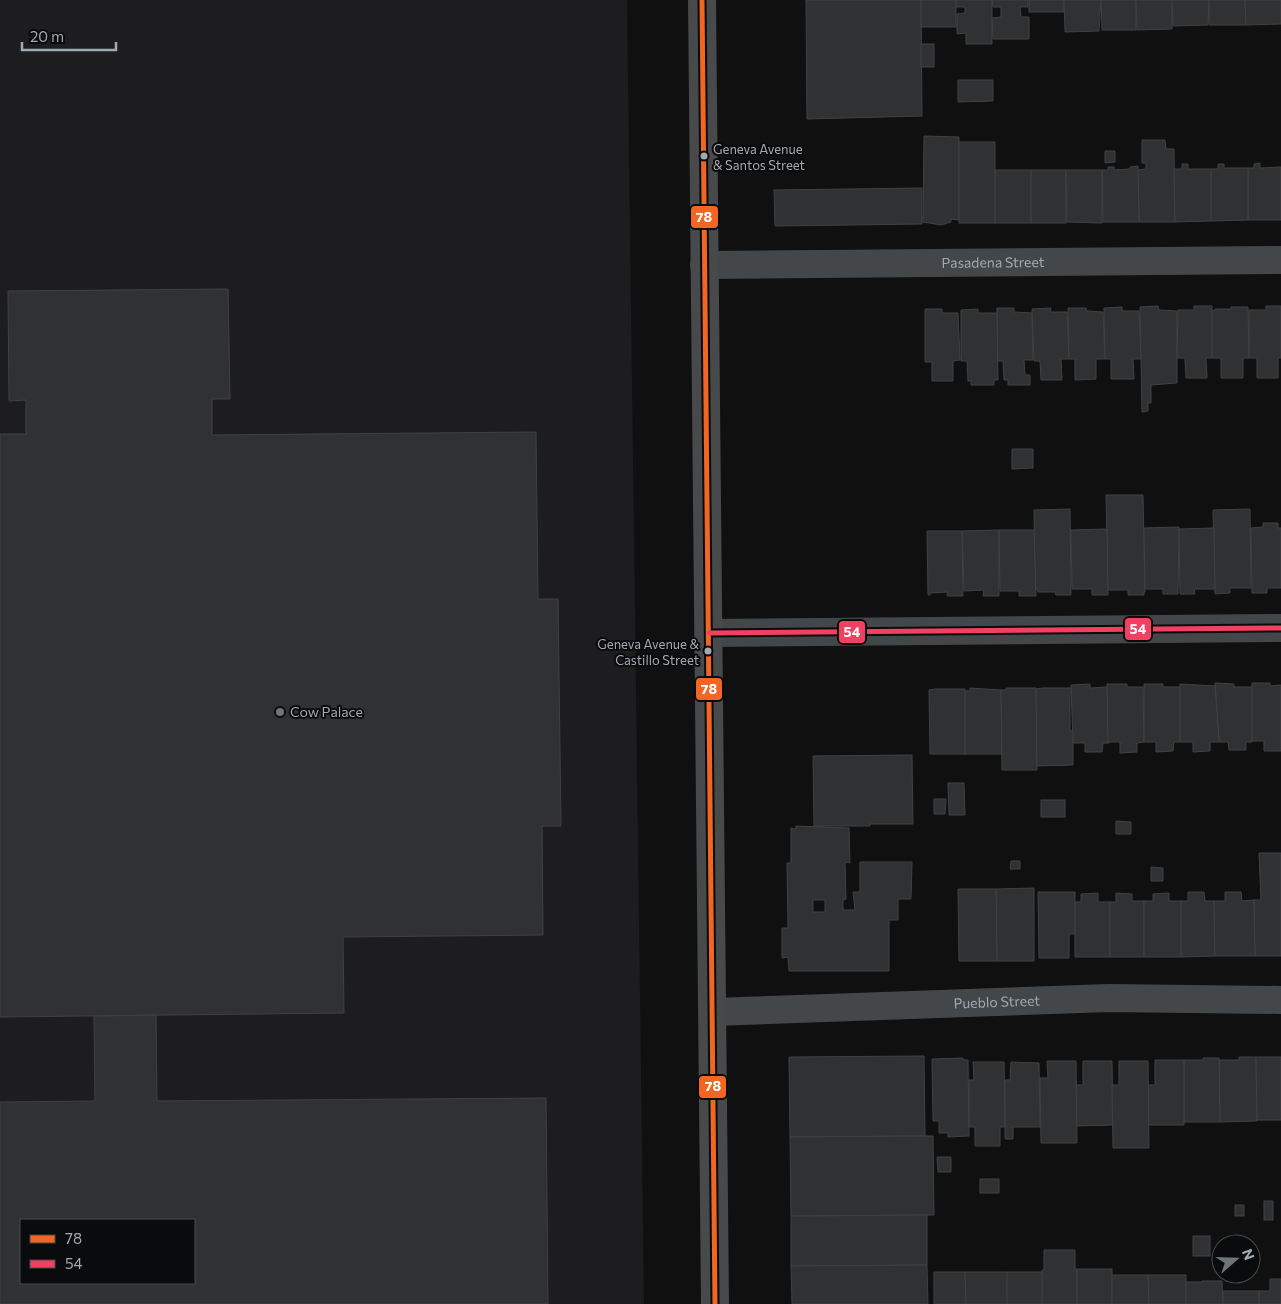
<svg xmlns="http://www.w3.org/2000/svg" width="1281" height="1304" font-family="Commissioner,sans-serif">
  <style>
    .built { fill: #1d1d1f; fill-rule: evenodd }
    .building { fill: #303133; stroke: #3f4244; fill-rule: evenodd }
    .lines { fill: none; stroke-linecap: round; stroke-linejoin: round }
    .minor { stroke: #444749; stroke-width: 28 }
    .primary { stroke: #47494b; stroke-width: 28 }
    .bus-1-casing { stroke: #0a0b0c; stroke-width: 9 }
    .bus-2-casing { stroke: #0a0b0c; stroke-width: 9 }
    .bus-1 { stroke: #f26522; stroke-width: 5 }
    .bus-2 { stroke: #f24062; stroke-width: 5 }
    .bus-dot { fill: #a1aab2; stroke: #0a0b0c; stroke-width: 2 }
    .poi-dot { fill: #6e7479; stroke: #0a0b0c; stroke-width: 2 }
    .labels { text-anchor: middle; stroke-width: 4; stroke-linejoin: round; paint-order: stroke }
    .bus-label { font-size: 13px; fill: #a1aab2; stroke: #0a0b0c; text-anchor: start }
    .street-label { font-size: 14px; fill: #a1aab2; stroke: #0a0b0c }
    .poi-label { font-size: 14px; fill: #a1aab2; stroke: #0a0b0c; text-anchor: start }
    .line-badge { stroke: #0a0b0c; stroke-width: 2 }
    .badge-label { font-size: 14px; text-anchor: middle; font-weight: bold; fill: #fff }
  </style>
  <rect width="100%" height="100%" fill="#101010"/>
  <path class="built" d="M 0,0 L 627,0 L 644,1304 L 0,1304 ZM 21,1220 L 194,1220 L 194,1283 L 21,1283 Z"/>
  <g class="building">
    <polygon points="806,0 921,0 922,116 807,119"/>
    <rect x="921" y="0" width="35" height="27"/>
    <polygon points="956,0 992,0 992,44 966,44 966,33 957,34 957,14 965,13 965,7 956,7"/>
    <polygon points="992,0 1028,0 1028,7 1020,7 1021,17 1029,17 1029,39 993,39 992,18 1001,17 1001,7 993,7"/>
    <rect x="1029" y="0" width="35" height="12"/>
    <polygon points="1064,0 1101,0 1099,31 1065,32"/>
    <polygon points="1101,0 1136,0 1136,30 1102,30"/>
    <polygon points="1136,0 1172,0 1172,29 1137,30"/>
    <polygon points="1172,0 1209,0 1208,25 1173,26"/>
    <polygon points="1209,0 1245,0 1246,25 1209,25"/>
    <polygon points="1245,0 1281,0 1281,24 1246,25"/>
    <rect x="921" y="44" width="13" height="23"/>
    <polygon points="958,80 993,80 993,101 958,102"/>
    <polygon points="924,136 959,137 959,220 951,219 951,222 941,225 923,222"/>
    <polygon points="1142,140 1165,140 1166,149 1174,149 1175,222 1139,222 1138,170 1146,169 1146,163 1142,163"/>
    <rect x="959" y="142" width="36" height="81"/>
    <polygon points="1105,151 1115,151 1115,162 1105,163"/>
    <polygon points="1260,163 1260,168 1281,167 1281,220 1248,220 1248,168 1254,168 1254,164"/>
    <polygon points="1182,164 1188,164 1188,169 1211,169 1211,221 1175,222 1174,169 1182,169"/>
    <polygon points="1218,164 1224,164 1224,168 1248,168 1248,220 1211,221 1211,169 1218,169"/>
    <polygon points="1138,166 1139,222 1103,222 1102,170 1108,170 1108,167 1114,167 1114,170 1130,169 1130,167"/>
    <rect x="995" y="170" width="36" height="53"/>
    <rect x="1031" y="170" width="35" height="53"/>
    <polygon points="1066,170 1102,170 1102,223 1067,222"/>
    <polygon points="922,188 922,224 775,226 774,190"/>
    <polygon points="228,289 230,399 212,399 212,435 536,432 538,599 558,599 561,826 542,826 543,935 343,937 344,1013 0,1017 0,434 26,434 26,400 9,401 8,291"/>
    <polygon points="1158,306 1159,310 1177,311 1177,383 1151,385 1151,403 1148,403 1148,411 1142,412 1140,307"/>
    <polygon points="1194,306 1212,306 1212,358 1206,358 1207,378 1186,378 1185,358 1177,358 1178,310 1194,310"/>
    <polygon points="1266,306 1281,306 1281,358 1278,358 1278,378 1257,378 1257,358 1249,358 1249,310 1266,310"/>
    <polygon points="1122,307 1122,311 1139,311 1141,359 1133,359 1134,379 1111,379 1111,359 1105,359 1104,308"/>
    <polygon points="1231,307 1248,307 1249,358 1243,358 1243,378 1221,378 1221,358 1212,358 1212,311 1215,310 1215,309 1231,309"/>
    <polygon points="997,308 1014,308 1014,312 1032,313 1033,360 1024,360 1025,375 1030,375 1030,385 1008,385 1008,380 1004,380 1003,361 997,361"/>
    <polygon points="1051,308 1050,312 1067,312 1069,359 1061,359 1062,380 1041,380 1040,361 1034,361 1032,309"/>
    <polygon points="1068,308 1086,308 1087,311 1103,312 1105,359 1096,359 1096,379 1075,380 1075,359 1069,359"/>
    <polygon points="925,309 942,309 942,313 958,313 960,360 953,361 953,381 932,381 932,362 925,362"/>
    <polygon points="978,309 978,313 997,313 998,380 994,380 994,385 971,385 971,381 968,381 967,361 961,361 961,310"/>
    <polygon points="1012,449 1033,449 1033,468 1012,469"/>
    <polygon points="1106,495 1143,495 1145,592 1144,592 1144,595 1128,595 1128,590 1108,590"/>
    <polygon points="1070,509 1071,595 1056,595 1055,592 1038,592 1035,585 1034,510"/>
    <polygon points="1250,509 1251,588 1230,588 1230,593 1215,594 1213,510"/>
    <polygon points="1263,523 1278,523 1278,528 1281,528 1281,588 1267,588 1267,593 1252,593 1251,528 1263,527"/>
    <polygon points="1179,527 1178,594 1163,594 1163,589 1145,589 1144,528"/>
    <polygon points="1214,528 1215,589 1194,589 1195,594 1180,594 1179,529"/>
    <polygon points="1107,529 1108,595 1092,595 1092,589 1072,589 1071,530"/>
    <polygon points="999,530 999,596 983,596 984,590 964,591 962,531"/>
    <polygon points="999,530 1034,530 1036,596 1019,596 1019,591 1000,591"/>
    <polygon points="927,531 962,531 963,596 947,596 948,592 930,593 930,595 928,595"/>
    <polygon points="1215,683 1234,684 1234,687 1252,687 1252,742 1246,742 1246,750 1229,750 1228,742 1219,742"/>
    <polygon points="1252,683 1270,683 1270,686 1281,685 1281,751 1264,751 1264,741 1252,741"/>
    <polygon points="1090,684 1090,688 1107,687 1109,743 1103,743 1102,752 1085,752 1085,743 1073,743 1071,685"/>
    <polygon points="1107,684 1127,684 1127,687 1143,687 1144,742 1137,743 1137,752 1120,753 1120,742 1108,742"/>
    <polygon points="1144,684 1163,684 1163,687 1180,687 1180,742 1174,742 1173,751 1156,752 1156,742 1144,742"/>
    <polygon points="1180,684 1215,686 1219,742 1210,742 1210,751 1193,752 1193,742 1180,742"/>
    <polygon points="970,688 1001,690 1002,754 965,754 965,691 970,691"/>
    <polygon points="1006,688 1036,688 1037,770 1002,770 1001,690 1006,690"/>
    <polygon points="1043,688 1071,688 1072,693 1070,693 1070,731 1073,731 1073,765 1037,766 1036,689"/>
    <polygon points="935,689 965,689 965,754 930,754 929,690"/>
    <polygon points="912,755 913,824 870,824 870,826 814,826 813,756"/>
    <polygon points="948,783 964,783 965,815 949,815"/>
    <polygon points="934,799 946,799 945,814 934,814"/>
    <rect x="1041" y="800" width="24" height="17"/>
    <polygon points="1116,821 1131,822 1131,834 1116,834"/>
    <path d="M 796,826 L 849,828 L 850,863 L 845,862 L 846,899 L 843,900 L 843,910 L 855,910 L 853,892 L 860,892 L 860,862 L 912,862 L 911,899 L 898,899 L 898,920 L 889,920 L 889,971 L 789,971 L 788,957 L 782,958 L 782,928 L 788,928 L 787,863 L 791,863 L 791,828 L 796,829 ZM 813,900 L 825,900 L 825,912 L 813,912 Z"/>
    <polygon points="1259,853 1281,853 1281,956 1255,956 1254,900 1261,900"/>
    <polygon points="1011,861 1020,861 1020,869 1010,869"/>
    <polygon points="1151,867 1163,868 1163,881 1151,881"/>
    <polygon points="1034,888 1034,961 997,961 996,889"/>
    <polygon points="958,889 996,889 997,961 959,961"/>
    <polygon points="1038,892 1075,892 1075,934 1069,934 1069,958 1039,958"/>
    <polygon points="1188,892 1204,892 1205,901 1214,901 1215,956 1181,957 1181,901 1188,901"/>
    <polygon points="1225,892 1241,892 1242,901 1254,900 1255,956 1215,956 1214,901 1225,901"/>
    <polygon points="1098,893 1098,902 1110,902 1110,957 1075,957 1075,902 1081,902 1081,894"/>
    <polygon points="1116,893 1132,894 1132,901 1144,901 1144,957 1110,957 1110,902 1116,902"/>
    <polygon points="1169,893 1169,901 1181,901 1181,957 1144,957 1144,901 1153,901 1153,894"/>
    <path d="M 156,1015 L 157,1101 L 546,1098 L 548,1304 L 0,1304 L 0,1102 L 95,1101 L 94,1016 ZM 21,1220 L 194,1220 L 194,1283 L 21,1283 Z"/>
    <polygon points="924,1056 925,1136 790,1137 789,1057"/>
    <polygon points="1239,1057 1256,1057 1257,1121 1220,1122 1219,1060 1239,1060"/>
    <polygon points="1256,1057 1281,1057 1281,1120 1257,1120"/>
    <polygon points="963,1058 963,1060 968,1060 969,1136 948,1137 948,1133 939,1133 939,1121 933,1121 932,1059"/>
    <polygon points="1203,1058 1219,1058 1220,1122 1184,1122 1184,1060 1203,1060"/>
    <polygon points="1155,1060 1184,1060 1184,1125 1148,1125 1148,1085 1155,1085"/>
    <polygon points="1047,1061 1076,1061 1077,1143 1041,1143 1040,1078 1048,1078"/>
    <polygon points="1083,1061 1112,1061 1113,1125 1077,1126 1076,1085 1083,1085"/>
    <polygon points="1119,1061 1148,1061 1149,1148 1113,1148 1112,1085 1119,1085"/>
    <polygon points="973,1062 1004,1062 1005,1127 1000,1127 1000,1146 975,1146 975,1127 969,1127 969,1080 974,1080"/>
    <polygon points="1011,1062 1039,1063 1040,1127 1013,1127 1013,1139 1005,1139 1005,1080 1010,1080"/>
    <polygon points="925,1136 933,1136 934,1215 791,1216 790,1137"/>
    <polygon points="937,1157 951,1157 951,1172 938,1172"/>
    <rect x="980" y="1179" width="19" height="14"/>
    <rect x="1264" y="1201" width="9" height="19"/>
    <rect x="1235" y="1205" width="9" height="11"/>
    <polygon points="927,1215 927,1265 791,1266 791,1216"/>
    <rect x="1193" y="1236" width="17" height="20"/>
    <polygon points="1044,1250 1075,1250 1075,1269 1077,1269 1077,1304 1042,1304 1042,1270 1044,1270"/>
    <polygon points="927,1265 928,1304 792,1304 791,1266"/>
    <rect x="1077" y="1269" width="35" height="35"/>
    <polygon points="934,1272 965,1272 966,1304 934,1304"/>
    <polygon points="965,1272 1007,1272 1007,1304 966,1304"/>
    <rect x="1007" y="1272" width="35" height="32"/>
    <polygon points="1112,1275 1148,1275 1149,1304 1112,1304"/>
    <polygon points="1148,1275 1186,1275 1186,1304 1149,1304"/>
    <polygon points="1270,1279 1281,1279 1281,1304 1259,1304 1259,1291 1270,1291"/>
    <polygon points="1202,1281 1222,1281 1223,1304 1186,1304 1186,1282 1202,1282"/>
    <rect x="1223" y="1291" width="36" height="13"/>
  </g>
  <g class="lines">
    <g class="minor">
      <path id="s1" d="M 704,265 L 1281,260"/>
      <polyline points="709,633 1281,628"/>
      <path id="s2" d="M 713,1012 L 1109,998 L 1281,1000"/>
    </g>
    <polyline class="primary" points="702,0 715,1304"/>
    <g class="bus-1-casing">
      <polyline id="bus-1" points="702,0 715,1304"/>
    </g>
    <g class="bus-2-casing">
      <polyline id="bus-2" points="709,633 1281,628"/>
    </g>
    <use href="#bus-1" class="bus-1"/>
    <use href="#bus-2" class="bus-2"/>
  </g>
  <g class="bus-dot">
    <circle cx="704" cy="156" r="4.5"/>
    <circle cx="708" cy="651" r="4.5"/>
  </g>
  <circle class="poi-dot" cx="280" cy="712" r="5"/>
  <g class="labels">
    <g class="bus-label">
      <text x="713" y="154">Geneva Avenue<tspan x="713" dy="16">&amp; Santos Street</tspan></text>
      <text x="699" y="649" text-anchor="end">Geneva Avenue &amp;<tspan x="699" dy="16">Castillo Street</tspan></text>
    </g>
    <g class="street-label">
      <text dy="5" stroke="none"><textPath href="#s1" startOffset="289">Pasadena Street</textPath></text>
      <text dy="5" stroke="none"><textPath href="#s2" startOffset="284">Pueblo Street</textPath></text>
    </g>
    <g class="poi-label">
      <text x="290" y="717">Cow Palace</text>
    </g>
  </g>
  <g class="line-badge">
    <rect x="690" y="205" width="29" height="24" rx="5" fill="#f26522"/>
    <rect x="1124" y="617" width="28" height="24" rx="5" fill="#f24062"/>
    <rect x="838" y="620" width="28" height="24" rx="5" fill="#f24062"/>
    <rect x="695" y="677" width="28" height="24" rx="5" fill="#f26522"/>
    <rect x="698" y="1075" width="29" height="24" rx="5" fill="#f26522"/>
  </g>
  <g class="badge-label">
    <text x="704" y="222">78</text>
    <text x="1138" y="634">54</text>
    <text x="852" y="637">54</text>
    <text x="709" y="694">78</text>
    <text x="713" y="1091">78</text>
  </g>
  <rect x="20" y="1219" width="175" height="65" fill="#0a0b0c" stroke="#464b4e"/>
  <rect x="30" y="1235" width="25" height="8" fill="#f26522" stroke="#464b4e"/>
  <text x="65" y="1244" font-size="15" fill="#a1aab2">78</text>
  <rect x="30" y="1260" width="25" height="8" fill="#f24062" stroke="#464b4e"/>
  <text x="65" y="1269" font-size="15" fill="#a1aab2">54</text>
  <g transform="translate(1236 1259) rotate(70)"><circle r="24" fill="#0a0b0c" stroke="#464b4e"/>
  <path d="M0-4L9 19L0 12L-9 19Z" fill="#6e7479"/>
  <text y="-8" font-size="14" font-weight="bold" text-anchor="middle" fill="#a1aab2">N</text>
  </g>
  <path d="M22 42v8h94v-8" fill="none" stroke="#a1aab2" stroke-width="2.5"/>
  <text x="30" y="42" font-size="15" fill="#a1aab2" stroke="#0a0b0c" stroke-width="4" paint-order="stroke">20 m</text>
</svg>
